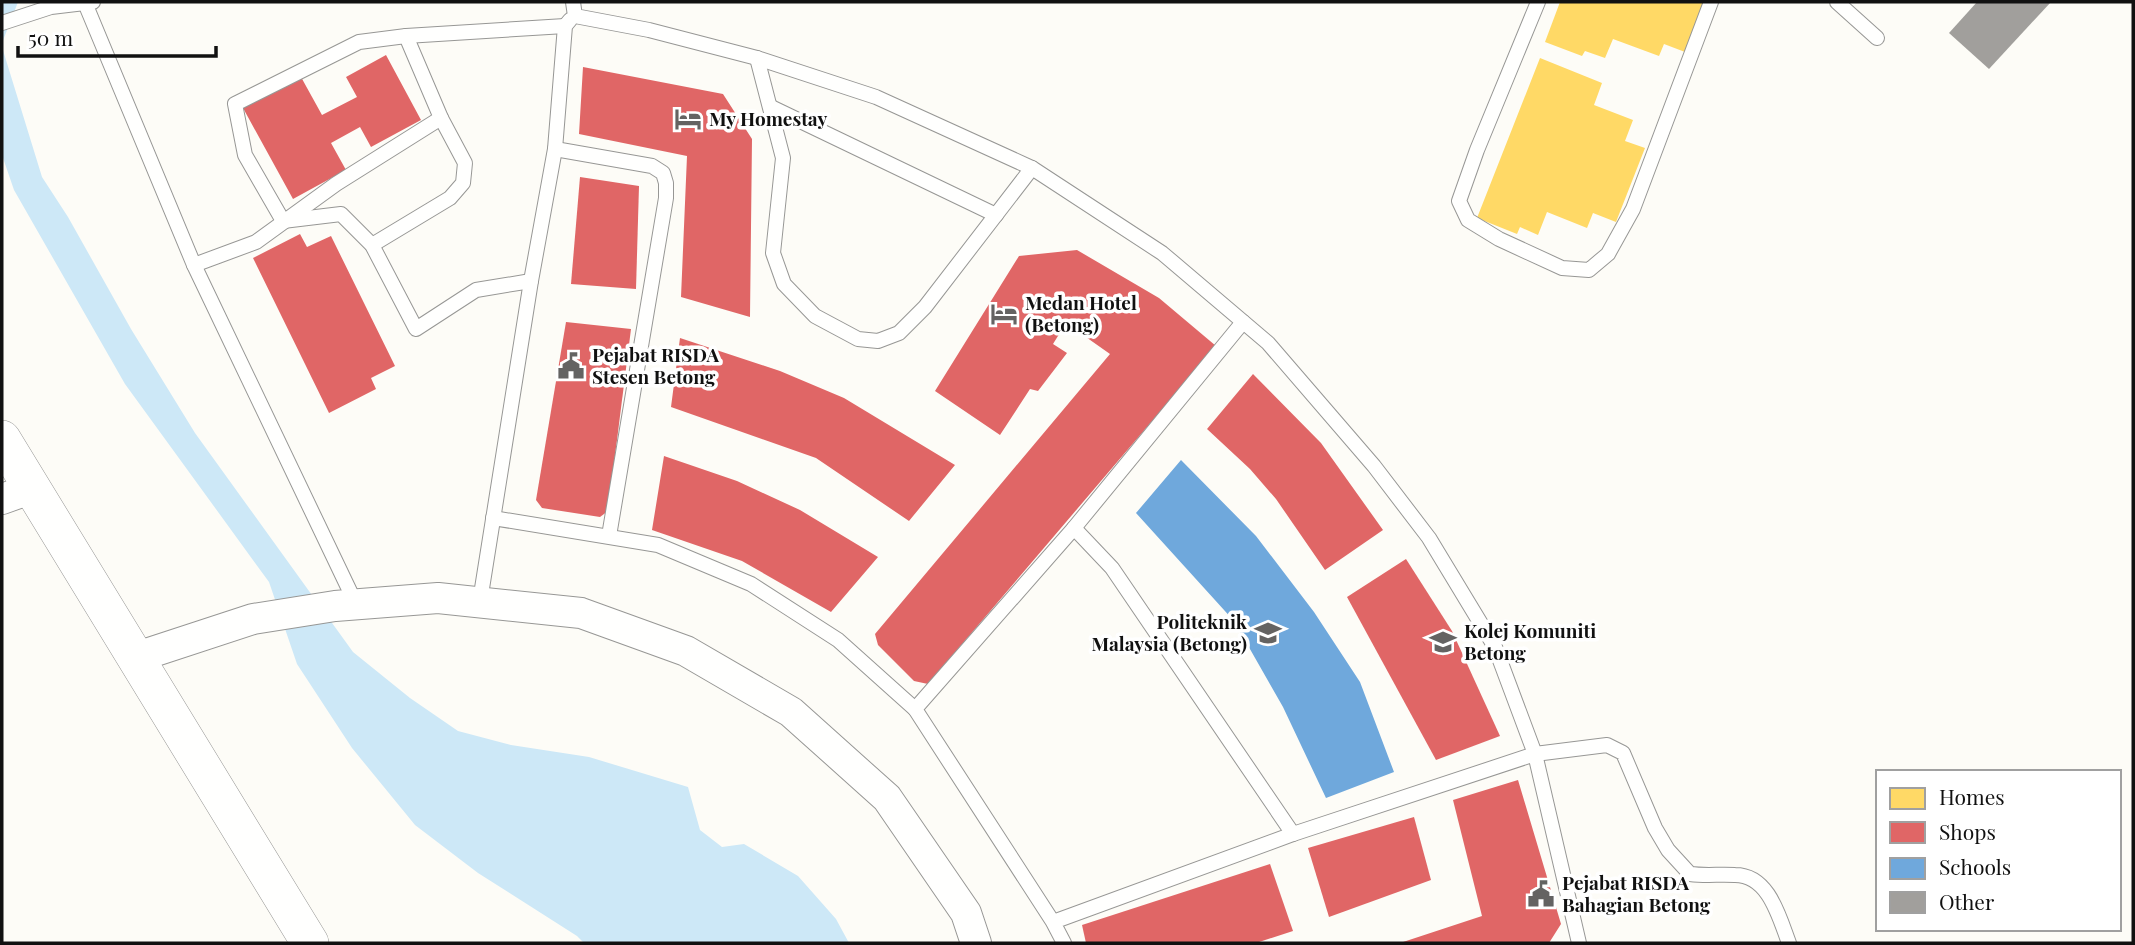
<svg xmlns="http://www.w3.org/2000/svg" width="2135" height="945" font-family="'Playfair Display',serif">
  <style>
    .water { fill: #cde8f7 }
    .homes { fill: #ffd966 }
    .shops { fill: #e06666 }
    .schools { fill: #6fa8dc }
    .building { fill: #a19f9c }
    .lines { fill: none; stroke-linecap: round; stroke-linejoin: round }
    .service-casing { stroke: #979795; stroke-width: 16 }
    .minor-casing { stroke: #979795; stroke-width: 32 }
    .tertiary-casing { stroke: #979795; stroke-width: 38 }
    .service { stroke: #fffffe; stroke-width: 14 }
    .minor { stroke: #fffffe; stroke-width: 30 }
    .tertiary { stroke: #fffffe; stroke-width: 37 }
    .labels { text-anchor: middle; stroke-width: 7; stroke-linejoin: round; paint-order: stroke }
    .poi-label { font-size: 19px; font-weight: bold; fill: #111; stroke: #fff; text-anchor: start }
  </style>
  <rect width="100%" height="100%" fill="#fdfcf7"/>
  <g class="water">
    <polygon points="2,2 18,2 2,43"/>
    <polygon points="2,47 42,177 68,217 131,329 195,433 353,652 410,698 458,731 511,745 589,757 688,787 700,830 722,847 744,844 798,876 836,919 849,943 584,943 577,936 478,873 415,825 352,748 297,664 269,582 125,384 14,190 2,155"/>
  </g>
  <g class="homes">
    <polygon points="1560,2 1704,2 1685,52 1664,44 1659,56 1613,39 1605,58 1585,51 1582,56 1545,42"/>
    <polygon points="1540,58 1602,83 1594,105 1633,120 1625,141 1645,148 1616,222 1593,213 1587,228 1547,212 1538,235 1520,227 1517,234 1477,218"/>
  </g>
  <g class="shops">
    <polygon points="386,55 421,120 371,147 360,127 331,143 346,170 293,199 243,108 301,77 322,115 357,97 346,77"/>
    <polygon points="583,67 723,94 752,139 750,317 681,297 687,156 579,134"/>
    <polygon points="580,177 639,186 636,289 571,284"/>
    <polygon points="300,234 307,247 331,236 395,366 371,378 376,389 329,413 253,258"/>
    <polygon points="1077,250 1159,298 1216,346 928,684 914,681 878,645 875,634 1110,354 1066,323 1053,344 1067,353 1038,391 1030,389 1000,435 935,391 1019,256"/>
    <polygon points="566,322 631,329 608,511 600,517 542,508 536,500"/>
    <polygon points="680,338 780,371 844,398 955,465 909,521 816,458 671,407"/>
    <polygon points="1253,374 1321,443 1383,530 1325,570 1276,499 1250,469 1207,429"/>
    <polygon points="664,456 737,481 800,510 878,557 831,612 742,561 652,530"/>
    <polygon points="1406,559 1452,631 1500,736 1436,760 1347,597"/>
    <polygon points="1518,780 1561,924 1549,943 1400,943 1482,916 1453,800"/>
    <polygon points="1414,817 1431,880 1329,917 1308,848"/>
    <polygon points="1270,864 1293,931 1256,943 1086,943 1082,925"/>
  </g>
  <polygon class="schools" points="1181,460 1256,536 1314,612 1360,682 1394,772 1326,798 1283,707 1234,621 1136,513"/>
  <polygon class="building" points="1977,2 2051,2 1989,69 1949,33"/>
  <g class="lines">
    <g class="service-casing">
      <g id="service">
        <polyline points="573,2 575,16 649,30 757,58 876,97 1032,168 1162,253 1268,343 1374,466 1429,538 1495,647 1535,754 1579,943"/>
        <polyline points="1538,2 1477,150 1459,201 1468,220 1499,239 1562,268 1589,270 1608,254 1633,209 1711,2"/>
        <polyline points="1837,2 1877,38"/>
        <polyline points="85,3 194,265 356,604"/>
        <polyline points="2,23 51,7 93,2"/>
        <polyline points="757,58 783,158 773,253 784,284 815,316 858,339 878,341 899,333 925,307 1032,168"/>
        <polyline points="771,107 996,215"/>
        <polyline points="555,149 652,166 663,173 666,183 666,198 609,536"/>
        <polyline points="372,245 450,198 463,183 465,163 441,118"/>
        <polyline points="194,265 256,242 336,184 441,118 406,36"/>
        <polyline points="531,281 476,290 416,329 372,245 341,214 283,221 245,155 235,104 359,42 406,36 565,26"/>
        <polyline points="493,518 658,545 751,584 838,640 915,709"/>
        <polyline points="1074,528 1243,322"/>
        <polyline points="480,601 531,281 555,149 565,26 570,20"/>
        <path d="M 1293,834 L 1535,754 L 1607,745 L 1623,753 L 1655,828 L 1668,850 L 1690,874 C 1706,876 1720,874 1735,875 C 1769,875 1779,917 1789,943"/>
        <polyline points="1053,922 915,709 1074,528 1112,568 1293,834 1053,922 1064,943"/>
      </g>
    </g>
    <g class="minor-casing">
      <g id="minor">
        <polyline points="2,499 30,489"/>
        <polyline points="137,657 253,619 335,606 438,598 581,613 686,651 791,712 887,798 966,913 976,943"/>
      </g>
    </g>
    <g class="tertiary-casing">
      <polyline id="tertiary" points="2,439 310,943"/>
    </g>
    <use href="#service" class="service"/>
    <use href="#minor" class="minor"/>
    <use href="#tertiary" class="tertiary"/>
  </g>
  <defs>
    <g id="hotel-bare" transform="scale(2.1)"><path d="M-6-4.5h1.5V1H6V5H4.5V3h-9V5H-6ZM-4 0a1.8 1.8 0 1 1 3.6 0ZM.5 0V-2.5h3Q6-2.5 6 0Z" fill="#646362" stroke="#fff" stroke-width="2.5" paint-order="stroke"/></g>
    <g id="civic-bare" transform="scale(2.1)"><path d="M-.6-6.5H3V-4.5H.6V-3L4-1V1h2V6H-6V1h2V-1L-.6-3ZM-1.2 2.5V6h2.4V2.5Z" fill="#646362" stroke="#fff" stroke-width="2.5" paint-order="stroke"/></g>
    <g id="university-bare" transform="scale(2.1)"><path d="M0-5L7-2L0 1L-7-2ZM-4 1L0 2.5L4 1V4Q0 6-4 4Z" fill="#646362" stroke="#fff" stroke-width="2.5" paint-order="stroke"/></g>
  </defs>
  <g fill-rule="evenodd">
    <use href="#hotel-bare" x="688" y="119"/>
    <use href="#hotel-bare" x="1004" y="314"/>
    <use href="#civic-bare" x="571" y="366"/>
    <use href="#university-bare" x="1268" y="633"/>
    <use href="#university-bare" x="1443" y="642"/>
    <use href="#civic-bare" x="1541" y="894"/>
  </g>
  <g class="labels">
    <g class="poi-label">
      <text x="709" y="126">My Homestay</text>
      <text x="1025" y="310">Medan Hotel<tspan x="1025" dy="22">(Betong)</tspan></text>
      <text x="592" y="362">Pejabat RISDA<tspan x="592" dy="22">Stesen Betong</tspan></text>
      <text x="1247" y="629" text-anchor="end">Politeknik<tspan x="1247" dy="22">Malaysia (Betong)</tspan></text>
      <text x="1464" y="638">Kolej Komuniti<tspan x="1464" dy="22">Betong</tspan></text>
      <text x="1562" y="890">Pejabat RISDA<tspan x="1562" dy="22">Bahagian Betong</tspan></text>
    </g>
  </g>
  <rect width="2135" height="945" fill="none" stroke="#111111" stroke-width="7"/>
  <rect x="1876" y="770" width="245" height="161" fill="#ffffff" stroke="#a0a0a0" stroke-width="2"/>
  <rect x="1890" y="788" width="35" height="21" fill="#ffd966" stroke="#a0a0a0" stroke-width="2"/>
  <text x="1939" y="805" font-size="21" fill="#111111">Homes</text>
  <rect x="1890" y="822" width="35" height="21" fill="#e06666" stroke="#a0a0a0" stroke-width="2"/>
  <text x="1939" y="840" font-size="21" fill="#111111">Shops</text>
  <rect x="1890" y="858" width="35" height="21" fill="#6fa8dc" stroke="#a0a0a0" stroke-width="2"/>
  <text x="1939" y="875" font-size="21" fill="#111111">Schools</text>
  <rect x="1890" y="892" width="35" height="21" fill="#a19f9c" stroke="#a0a0a0" stroke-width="2"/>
  <text x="1939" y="910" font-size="21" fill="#111111">Other</text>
  <path d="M18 46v10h198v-10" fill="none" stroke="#111111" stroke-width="3.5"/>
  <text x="28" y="46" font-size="21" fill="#111111" stroke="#ffffff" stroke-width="5" paint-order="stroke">50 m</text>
</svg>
